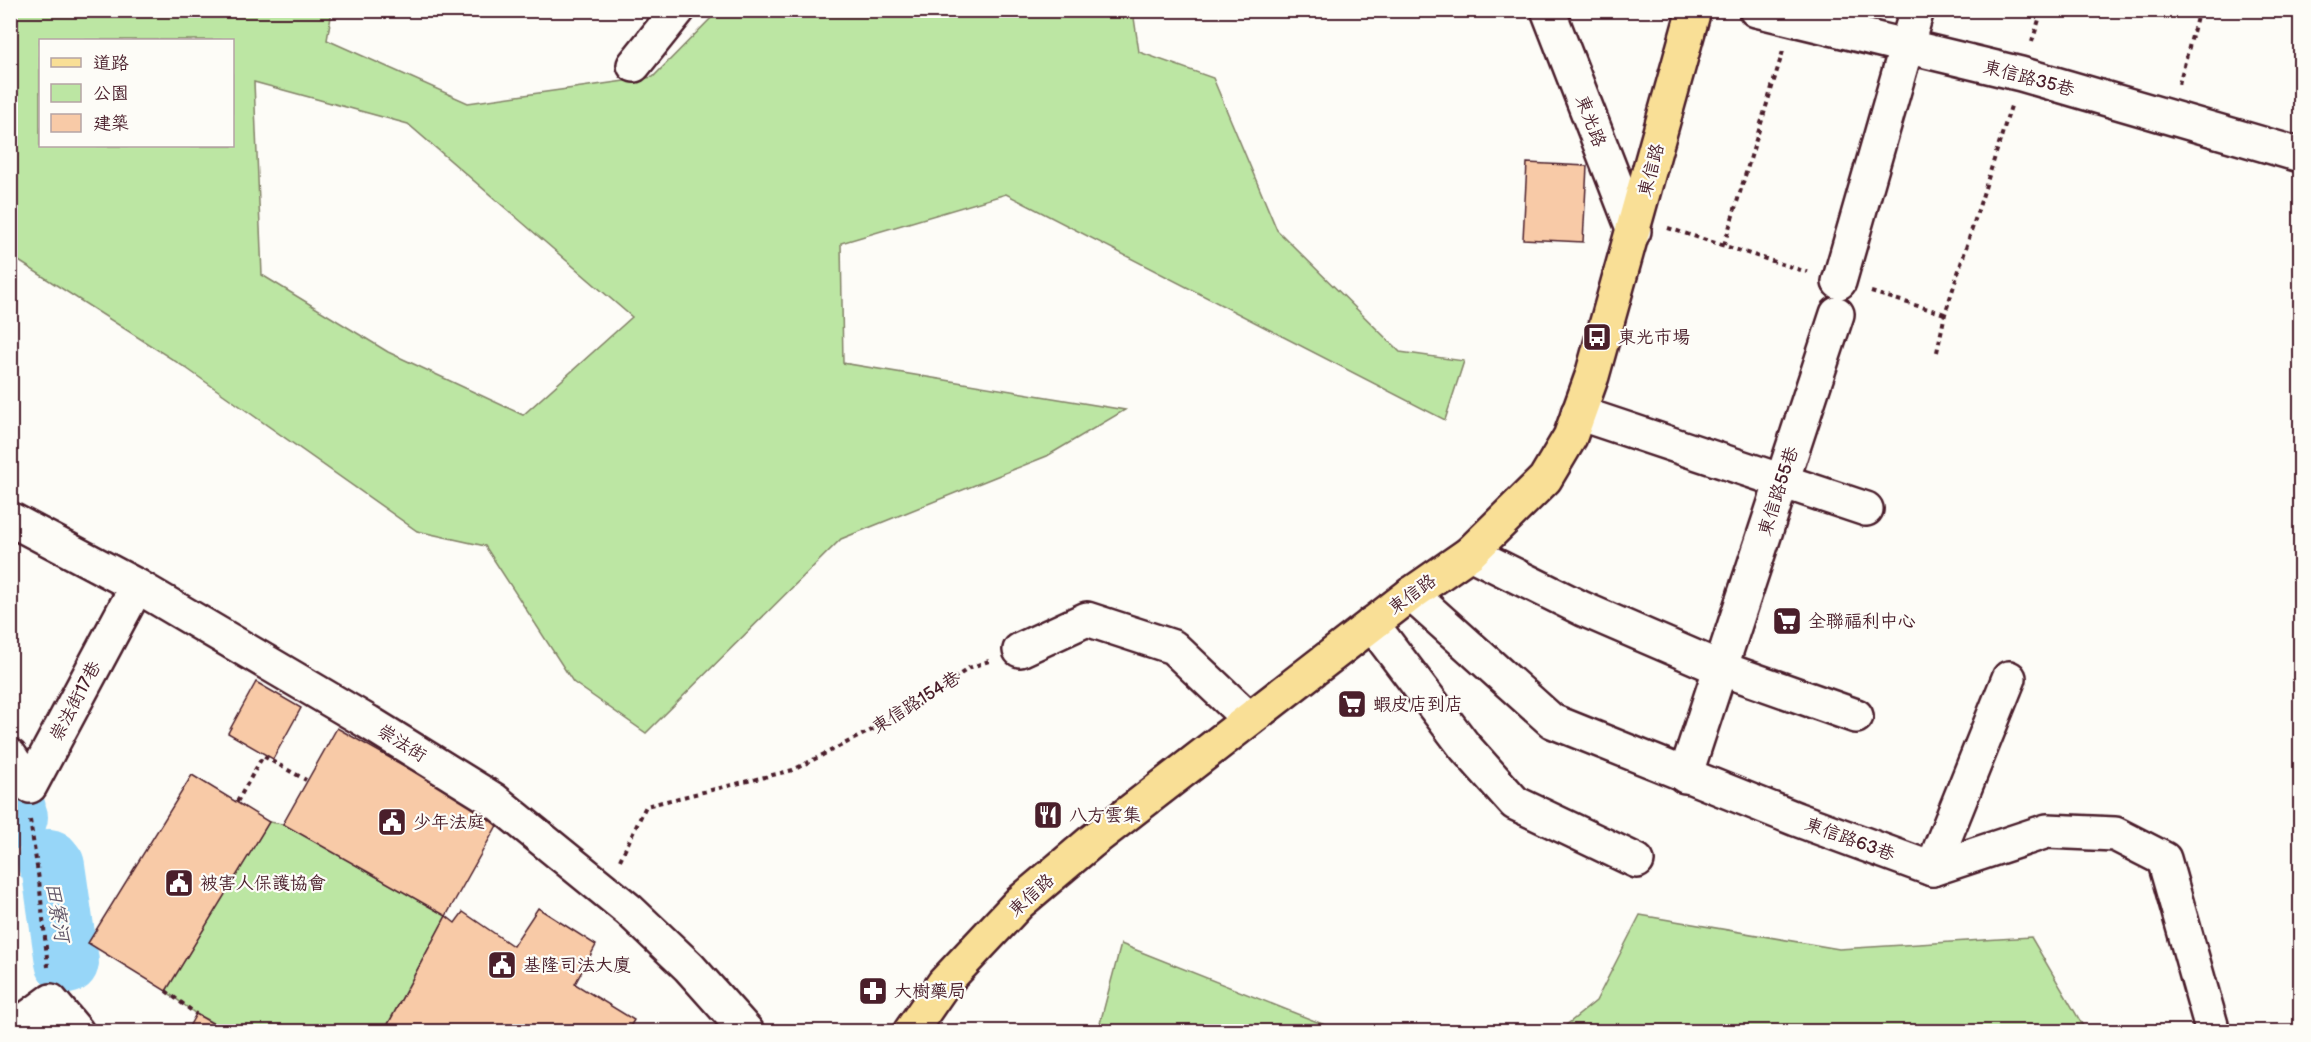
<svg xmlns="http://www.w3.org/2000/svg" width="2311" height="1042" font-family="'Balsamiq Sans','LXGW WenKai TC',sans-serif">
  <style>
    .green { fill: #bce6a3; stroke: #838267; stroke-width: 1.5; fill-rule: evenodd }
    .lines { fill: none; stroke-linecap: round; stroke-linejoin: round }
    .river { stroke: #97d6f8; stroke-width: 64 }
    .building { fill: #f8caa7; stroke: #4a1f2b; stroke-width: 1.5 }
    .minor-casing { stroke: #4a1f2b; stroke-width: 38 }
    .major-casing { stroke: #4a1f2b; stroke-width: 38 }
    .path { stroke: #4a1f2b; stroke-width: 4; stroke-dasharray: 4.5 4.5; stroke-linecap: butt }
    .minor { stroke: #fdfcf7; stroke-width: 33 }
    .major { stroke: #f9df96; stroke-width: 33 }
    .labels { text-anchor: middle; stroke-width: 4.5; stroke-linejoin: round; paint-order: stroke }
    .street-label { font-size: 18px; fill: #4a1f2b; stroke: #fdfcf7 }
    .poi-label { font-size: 18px; fill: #4a1f2b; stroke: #fdfcf7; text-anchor: start }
    .water-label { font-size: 20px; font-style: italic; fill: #615668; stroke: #fdfcf7 }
  </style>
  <rect width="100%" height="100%" fill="#fdfcf7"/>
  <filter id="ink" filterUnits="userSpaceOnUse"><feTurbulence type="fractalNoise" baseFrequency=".0167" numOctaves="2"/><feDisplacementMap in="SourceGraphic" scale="12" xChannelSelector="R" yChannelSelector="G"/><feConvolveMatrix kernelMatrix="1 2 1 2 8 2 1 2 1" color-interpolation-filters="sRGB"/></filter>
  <g filter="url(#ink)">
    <g class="green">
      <path d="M 10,11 L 332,11 L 327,40 L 468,103 L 653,77 L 718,11 L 1133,11 L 1139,52 L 1213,78 L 1277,230 L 1400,352 L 1464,361 L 1445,420 L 1006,194 L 841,243 L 843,363 L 1125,410 L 1047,456 L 841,539 L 646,733 L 573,682 L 485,546 L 417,531 L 186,368 L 11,256 ZM 40,40 L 232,40 L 232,146 L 40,146 ZM 254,82 L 408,124 L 632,317 L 523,415 L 388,352 L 262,275 Z"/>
      <polygon points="269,822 283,824 446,916 384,1031 228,1031 196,1014 166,991"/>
      <polygon points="1640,915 1839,949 2031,937 2086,1031 1559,1031 1596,1001"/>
      <polygon points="1121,944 1340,1031 1098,1031"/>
    </g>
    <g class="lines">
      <g class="river">
        <polyline points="14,809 14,815 16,817"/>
        <polyline points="49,861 53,866 67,962"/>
      </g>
    </g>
    <g class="building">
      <polygon points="1527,163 1587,166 1583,242 1523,239"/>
      <polygon points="256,682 301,708 273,759 228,733"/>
      <polygon points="337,728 500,820 446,916 283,824"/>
      <polygon points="192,775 269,822 166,991 88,943"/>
      <polygon points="538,908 596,945 575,984 634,1020 627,1032 384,1032 446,916 455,923 463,912 513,946"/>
      <polygon points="196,1014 228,1032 186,1032"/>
    </g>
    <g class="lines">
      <g class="minor-casing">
        <g id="minor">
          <polyline points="1548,10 1634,231"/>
          <polyline points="1756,10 2021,74 2300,155"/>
          <polyline points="634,65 678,10"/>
          <polyline points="1839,282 1917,10"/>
          <polyline points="1578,413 1866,509"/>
          <polyline points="10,519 137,586 368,722 494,800 629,910 689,967 747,1032"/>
          <polyline points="1470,553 1583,609 1720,668 1856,716"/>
          <polyline points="1411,594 1552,721 1796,819 1932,869 2047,831 2115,834 2164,859 2213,1032"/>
          <polyline points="1372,624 1465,747 1515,803 1637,861"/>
          <polyline points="1020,650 1087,619 1173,647 1249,719"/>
          <polyline points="10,756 30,786 137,586"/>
          <polyline points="1685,776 1837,314"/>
          <polyline points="1932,869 2009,678"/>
          <polyline points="10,1031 51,1001 77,1032"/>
        </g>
      </g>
      <g class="major-casing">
        <polyline id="major" points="910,1032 944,983 1019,903 1091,842 1411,594 1470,553 1545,479 1570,437 1592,376 1694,10"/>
      </g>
      <g class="path">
        <polyline points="2032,42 2042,10"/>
        <polyline points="2179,84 2199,10"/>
        <polyline points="1668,228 1807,272"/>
        <polyline points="1724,245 1783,51"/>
        <polyline points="1871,292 1945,314"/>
        <polyline points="1937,352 1945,314 2011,106"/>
        <polyline points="237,802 263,756 306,780"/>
        <polyline points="30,820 39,880 48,967"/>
        <polyline points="620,860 646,806 793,770 909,711 969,668 989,661"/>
        <polyline points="166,991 196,1014"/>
      </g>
      <use href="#minor" class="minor"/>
      <use href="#major" class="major"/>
    </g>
  </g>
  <defs>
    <g id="bus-square" transform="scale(1.5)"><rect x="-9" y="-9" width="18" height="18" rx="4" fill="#4a1f2b" stroke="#fdfcf7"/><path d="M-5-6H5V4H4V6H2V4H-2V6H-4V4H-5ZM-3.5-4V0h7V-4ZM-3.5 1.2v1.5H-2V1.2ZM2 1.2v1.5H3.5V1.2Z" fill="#fff"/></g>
    <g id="supermarket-square" transform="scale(1.5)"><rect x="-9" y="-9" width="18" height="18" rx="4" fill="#4a1f2b" stroke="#fdfcf7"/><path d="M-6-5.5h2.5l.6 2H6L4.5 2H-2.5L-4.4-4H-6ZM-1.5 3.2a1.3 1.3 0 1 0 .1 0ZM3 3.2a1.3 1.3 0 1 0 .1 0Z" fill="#fff"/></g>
    <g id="restaurant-square" transform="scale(1.5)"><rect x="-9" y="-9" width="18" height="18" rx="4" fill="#4a1f2b" stroke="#fdfcf7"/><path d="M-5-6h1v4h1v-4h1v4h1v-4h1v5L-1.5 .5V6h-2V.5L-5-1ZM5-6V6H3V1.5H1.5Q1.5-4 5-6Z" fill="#fff"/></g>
    <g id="civic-square" transform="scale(1.5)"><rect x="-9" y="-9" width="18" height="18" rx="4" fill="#4a1f2b" stroke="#fdfcf7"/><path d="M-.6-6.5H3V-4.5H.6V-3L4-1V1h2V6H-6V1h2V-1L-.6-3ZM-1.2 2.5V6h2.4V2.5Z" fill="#fff"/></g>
    <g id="pharmacy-square" transform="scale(1.5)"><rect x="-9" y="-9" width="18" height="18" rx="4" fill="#4a1f2b" stroke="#fdfcf7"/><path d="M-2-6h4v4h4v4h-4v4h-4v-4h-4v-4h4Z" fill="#fff"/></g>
  </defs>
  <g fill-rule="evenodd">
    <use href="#bus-square" x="1597" y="337"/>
    <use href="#supermarket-square" x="1787" y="621"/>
    <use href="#supermarket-square" x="1352" y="704"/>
    <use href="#restaurant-square" x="1048" y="815"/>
    <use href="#civic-square" x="392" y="822"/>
    <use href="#civic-square" x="179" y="883"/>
    <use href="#civic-square" x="502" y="965"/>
    <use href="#pharmacy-square" x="873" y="991"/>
  </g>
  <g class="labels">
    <g class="street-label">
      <text transform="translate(2029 78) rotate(15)" y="6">東信路35巷</text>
      <text transform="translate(1591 121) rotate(69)" y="6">東光路</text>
      <text transform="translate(1651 170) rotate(-75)" y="6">東信路</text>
      <text transform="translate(1778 491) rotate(-72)" y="6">東信路55巷</text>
      <text transform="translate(1412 594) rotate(-36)" y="6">東信路</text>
      <text transform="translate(75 701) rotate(-62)" y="6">崇法街17巷</text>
      <text transform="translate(916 702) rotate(-32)" y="6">東信路154巷</text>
      <text transform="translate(402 743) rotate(32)" y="6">崇法街</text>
      <text transform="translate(1850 839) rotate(20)" y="6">東信路63巷</text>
      <text transform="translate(1031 895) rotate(-42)" y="6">東信路</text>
    </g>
    <g class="poi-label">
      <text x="1618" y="343">東光市場</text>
      <text x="1808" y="627">全聯福利中心</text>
      <text x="1373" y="710">蝦皮店到店</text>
      <text x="1069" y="821">八方雲集</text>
      <text x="413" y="828">少年法庭</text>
      <text x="200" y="889">被害人保護協會</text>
      <text x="523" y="971">基隆司法大廈</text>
      <text x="894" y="997">大樹藥局</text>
    </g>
    <g class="water-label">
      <text transform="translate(58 912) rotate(80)" y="7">田寮河</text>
    </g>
  </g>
  <rect width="2311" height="1042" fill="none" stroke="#fdfcf7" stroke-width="36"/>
  <rect x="18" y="18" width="2275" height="1006" fill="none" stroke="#4a1f2b" stroke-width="2" filter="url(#ink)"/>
  <rect x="39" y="39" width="195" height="108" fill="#fdfcf7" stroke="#b5a4a5" stroke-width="1.5"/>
  <rect x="51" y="58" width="30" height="9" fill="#f9df96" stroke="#b5a4a5" stroke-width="1.5"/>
  <text x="93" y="69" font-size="18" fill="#4a1f2b">道路</text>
  <rect x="51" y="84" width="30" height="18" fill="#bce6a3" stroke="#b5a4a5" stroke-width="1.5"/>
  <text x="93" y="99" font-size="18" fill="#4a1f2b">公園</text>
  <rect x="51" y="114" width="30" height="18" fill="#f8caa7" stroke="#b5a4a5" stroke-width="1.5"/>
  <text x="93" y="129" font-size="18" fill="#4a1f2b">建築</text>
</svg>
